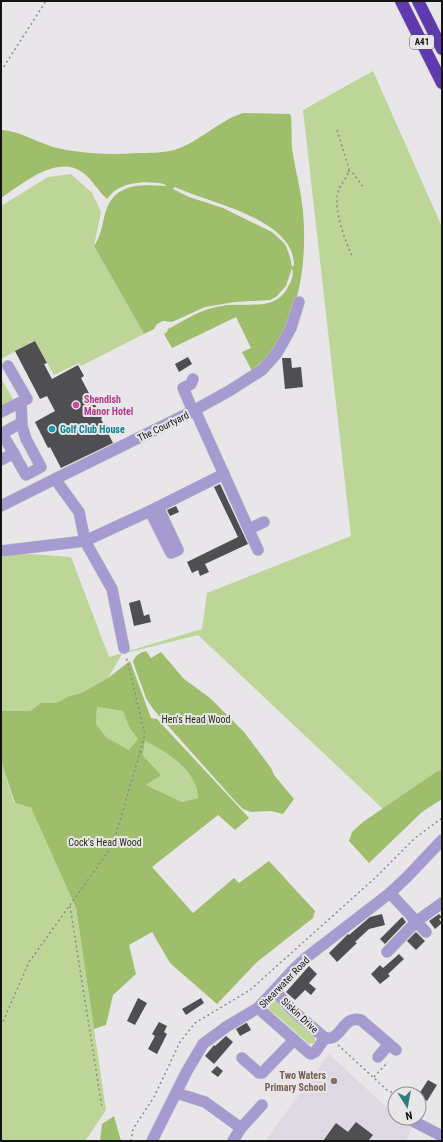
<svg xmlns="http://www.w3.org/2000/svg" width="443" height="1142" font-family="'Roboto Condensed',sans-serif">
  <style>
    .built { fill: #ddd8e2 }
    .green { fill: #bdd698 }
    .forest { fill: #9ebe6b; fill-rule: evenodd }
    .building { fill: #4f4e50 }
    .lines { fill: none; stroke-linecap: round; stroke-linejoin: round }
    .minor-casing { stroke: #c6c4c7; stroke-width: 12 }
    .highway-casing { stroke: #c6c4c7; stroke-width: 13 }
    .path { stroke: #8b8a8c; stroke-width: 1.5; stroke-dasharray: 2 3; stroke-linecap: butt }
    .minor { stroke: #a59bd1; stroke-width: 11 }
    .highway { stroke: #5f3aae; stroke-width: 12 }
    .hotel-dot { fill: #d1479c; stroke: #e8e6e9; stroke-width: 1.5 }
    .culture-dot { fill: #0f9aa8; stroke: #e8e6e9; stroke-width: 1.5 }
    .education-dot { fill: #8d6e63; stroke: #e8e6e9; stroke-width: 1.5 }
    .labels { text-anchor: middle; stroke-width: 4; stroke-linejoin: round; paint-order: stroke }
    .shield { fill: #e8e6e9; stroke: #545254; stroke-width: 1 }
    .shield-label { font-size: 9px; font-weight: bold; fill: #141314 }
    .hotel-label { font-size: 10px; font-weight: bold; fill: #b23c85; stroke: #e8e6e9; text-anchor: start }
    .street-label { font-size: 10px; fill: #141314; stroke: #e8e6e9 }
    .culture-label { font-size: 10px; font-weight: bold; fill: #0d838f; stroke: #e8e6e9; text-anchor: start }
    .park-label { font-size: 10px; fill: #232f0c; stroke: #e8e6e9 }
    .education-label { font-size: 10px; font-weight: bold; fill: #785e54; stroke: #e8e6e9; text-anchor: end }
  </style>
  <rect width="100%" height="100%" fill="#e8e6e9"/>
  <polygon class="built" points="329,1054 387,1108 395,1113 395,1118 402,1118 413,1125 406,1141 265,1141"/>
  <g class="green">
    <polygon points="373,71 442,227 442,772 436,772 383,809 198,635 122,654 108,678 81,693 69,696 56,703 41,703 30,711 1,711 1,552 71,557 109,657 202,629 207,593 351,536 303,110"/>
    <polygon points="71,174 92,193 101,212 94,246 144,334 81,366 79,363 54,375 35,341 1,359 1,206 48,177"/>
    <polygon points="1,378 14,401 1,408"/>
    <polygon points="97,707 123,711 129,727 138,739 129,751 107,738 96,724"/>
    <polygon points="145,741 164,750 184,768 195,783 198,798 182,802 146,785 143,756"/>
    <polygon points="1,761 14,803 31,808 76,908 106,1110 85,1141 1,1141"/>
    <polygon points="276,1000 278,1002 281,1008 315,1037 315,1041 314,1043 309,1044 275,1014 269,1010 269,1006"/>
  </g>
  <g class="forest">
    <path d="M 243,113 L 290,114 L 291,117 C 292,128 291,138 292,148 C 295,169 301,190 303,211 C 307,258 301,310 273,349 C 267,357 259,364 252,371 L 242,352 L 251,348 L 236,317 L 172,348 L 164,334 L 167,332 L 168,329 C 182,322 196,312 212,308 C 218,307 224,305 230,305 C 252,303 277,311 289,285 C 292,280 294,274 292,268 L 286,286 L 276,297 L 270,300 L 235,302 L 205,307 L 172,322 L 163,321 L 157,324 L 154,329 L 144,334 L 94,246 C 101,236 102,225 105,214 C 113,183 140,184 166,186 L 164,184 C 150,181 129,181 116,190 C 112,192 110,196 107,199 C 98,191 92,179 82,172 C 56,154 21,185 1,198 L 1,130 C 17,130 37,142 53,147 C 81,154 109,155 137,153 C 149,153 162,153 174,150 C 198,143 218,121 243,113 ZM 175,187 C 208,203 294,218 294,265 L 292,267 L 290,257 L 286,246 L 283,242 L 272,232 L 223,208 L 189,197 L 173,189 Z"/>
    <path d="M 146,651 L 151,658 L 161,652 L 184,679 L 210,698 L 244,732 L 271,768 L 274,775 L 294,799 L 283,814 L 271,811 L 251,812 L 243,809 L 236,802 L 153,709 L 146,698 L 133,662 C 135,655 140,653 146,651 Z"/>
    <path d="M 130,661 L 151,718 L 157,719 L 249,818 L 235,830 L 218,815 L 152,867 L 193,913 L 234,878 L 239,883 L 269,861 L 315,911 L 313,918 L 257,962 L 217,1004 L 170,963 L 152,932 L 129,945 L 136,974 L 113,995 L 106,1025 L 94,1029 L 76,908 L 31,808 L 15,803 L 1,761 L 1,711 L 30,711 L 41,703 L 56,703 L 69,696 L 81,693 L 108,678 ZM 97,707 L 123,711 L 129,727 L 138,739 L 129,750 L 107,738 L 96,724 ZM 145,741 C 164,750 184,763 194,782 C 197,787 197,793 198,798 L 182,802 L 146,785 L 161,775 L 143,756 Z"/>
    <polygon points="442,770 442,799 422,812 369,863 349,841 352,832 363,822 436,772"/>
    <polygon points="114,1116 121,1141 100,1141 102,1124"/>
  </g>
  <g class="building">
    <polygon points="35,341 47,363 44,364 52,379 78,365 84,376 81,378 102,418 101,419 113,443 61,468 50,447 48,448 35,422 55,411 47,396 40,399 15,351"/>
    <polygon points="188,357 192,364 179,372 175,364"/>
    <polygon points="282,358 291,358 292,368 301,367 303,387 285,389"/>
    <polygon points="220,484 248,544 205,564 209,572 200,576 198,570 192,573 187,562 238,537 214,487"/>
    <polygon points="176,506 179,512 170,516 167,510"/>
    <polygon points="140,600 144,616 149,614 151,622 134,626 129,603"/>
    <polygon points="382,914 385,925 369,929 355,942 357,943 337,962 329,953 348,934 349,935 370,917"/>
    <polygon points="439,914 442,917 439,919 442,923 435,929 429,921"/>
    <polygon points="402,917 406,922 385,944 380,939"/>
    <polygon points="416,932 425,941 416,950 407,941"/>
    <polygon points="399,954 404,959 388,974 390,976 380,984 371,974 380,965 383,968"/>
    <polygon points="309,966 317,974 309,983 316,989 311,995 305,990 295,1000 286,992"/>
    <polygon points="138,998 147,1003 135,1025 127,1021"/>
    <polygon points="201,998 204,1003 186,1015 182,1009"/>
    <polygon points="159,1022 167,1026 164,1032 167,1034 157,1054 148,1049 155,1036 152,1034"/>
    <polygon points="246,1023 247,1023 251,1030 240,1036 236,1029"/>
    <polygon points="226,1036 233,1042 214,1064 205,1056 214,1045 215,1046"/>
    <polygon points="217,1066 223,1071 218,1077 211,1072"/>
    <polygon points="428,1080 437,1085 427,1101 419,1096 419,1094"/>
    <polygon points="356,1122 373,1135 368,1141 323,1141 336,1123 348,1132"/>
  </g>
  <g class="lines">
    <g class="minor-casing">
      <g id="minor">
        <polyline points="195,410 258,550"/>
        <polyline points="193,411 183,388 191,384 193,379"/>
        <polyline points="1,412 27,399 8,366"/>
        <polyline points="2,433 26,475 41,467 26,439 22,426 21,403"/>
        <polyline points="1,434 21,423"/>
        <polyline points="1,460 14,453"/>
        <polyline points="224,474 150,511 85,541 79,512 55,479 193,411 229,391 262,370 277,353 291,328 299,302"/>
        <polyline points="1,506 55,479"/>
        <polyline points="150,511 171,553 178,550 158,507"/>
        <polyline points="249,529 264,522"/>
        <polyline points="1,551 85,541 112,589 124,648"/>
        <polyline points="390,893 426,932"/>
        <polyline points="387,952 417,921 442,903"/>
        <polyline points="258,1008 309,1053 311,1054 315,1052 325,1038 291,1009 275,991"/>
        <path d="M 325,1038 C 343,1041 341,1015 361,1020 L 396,1050"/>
        <polyline points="378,1057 389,1044"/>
        <polyline points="242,1058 259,1073 262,1073 294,1040"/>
        <polyline points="176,1093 205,1102 241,1128 233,1141"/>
        <polyline points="407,1118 442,1136"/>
        <polyline points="241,1128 262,1105"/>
        <polyline points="152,1141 187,1071 203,1044 226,1027 258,1008 294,969 307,957 390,893 407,877 442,840"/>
      </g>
    </g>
    <g class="highway-casing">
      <g id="highway">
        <polyline points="401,1 442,83"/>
        <polyline points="418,1 442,49"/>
      </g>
    </g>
    <g class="path">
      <polyline points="1,71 46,1"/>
      <path d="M 337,130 L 349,169 C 348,178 340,184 338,192 C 333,209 345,240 352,256"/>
      <polyline points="348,171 352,172 364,188"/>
      <polyline points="70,906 102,1108"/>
      <polyline points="1,1026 29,962 113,845 145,735 126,656"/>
      <polyline points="338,1045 387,1090 395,1094"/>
      <polyline points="374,1077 386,1064"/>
      <polyline points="131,1141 133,1129 154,1097 180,1042 195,1023 250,990 375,878 415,838 442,818"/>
    </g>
    <use href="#minor" class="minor"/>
    <use href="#highway" class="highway"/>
  </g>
  <circle class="hotel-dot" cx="76" cy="405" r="4"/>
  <circle class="culture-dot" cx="52" cy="429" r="4"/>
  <circle class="education-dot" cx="334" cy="1081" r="4"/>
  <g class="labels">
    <rect class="shield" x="410" y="35" width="24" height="14" rx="3"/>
    <g class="shield-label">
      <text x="422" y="45">A41</text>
    </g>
    <g class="hotel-label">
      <text x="84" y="403">Shendish<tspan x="84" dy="12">Manor Hotel</tspan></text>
    </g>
    <g class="street-label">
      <text transform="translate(163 426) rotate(-26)" y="4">The Courtyard</text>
      <text transform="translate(284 982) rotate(-46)" y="4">Shearwater Road</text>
      <text transform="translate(300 1015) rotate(43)" y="4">Siskin Drive</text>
    </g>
    <g class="culture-label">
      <text x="60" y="433">Golf Club House</text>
    </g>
    <g class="park-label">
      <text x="196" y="723">Hen's Head Wood</text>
      <text x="105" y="846">Cock's Head Wood</text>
    </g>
    <g class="education-label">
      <text x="326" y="1079">Two Waters<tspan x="326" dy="12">Primary School</tspan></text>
    </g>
  </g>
  <rect width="443" height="1142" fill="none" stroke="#141314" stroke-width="4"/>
  <g transform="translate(407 1106) rotate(169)"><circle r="19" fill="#e8e6e9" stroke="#939294"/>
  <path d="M0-3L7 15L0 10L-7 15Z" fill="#337c7e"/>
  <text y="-6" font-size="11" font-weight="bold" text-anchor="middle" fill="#141314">N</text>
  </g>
</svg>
